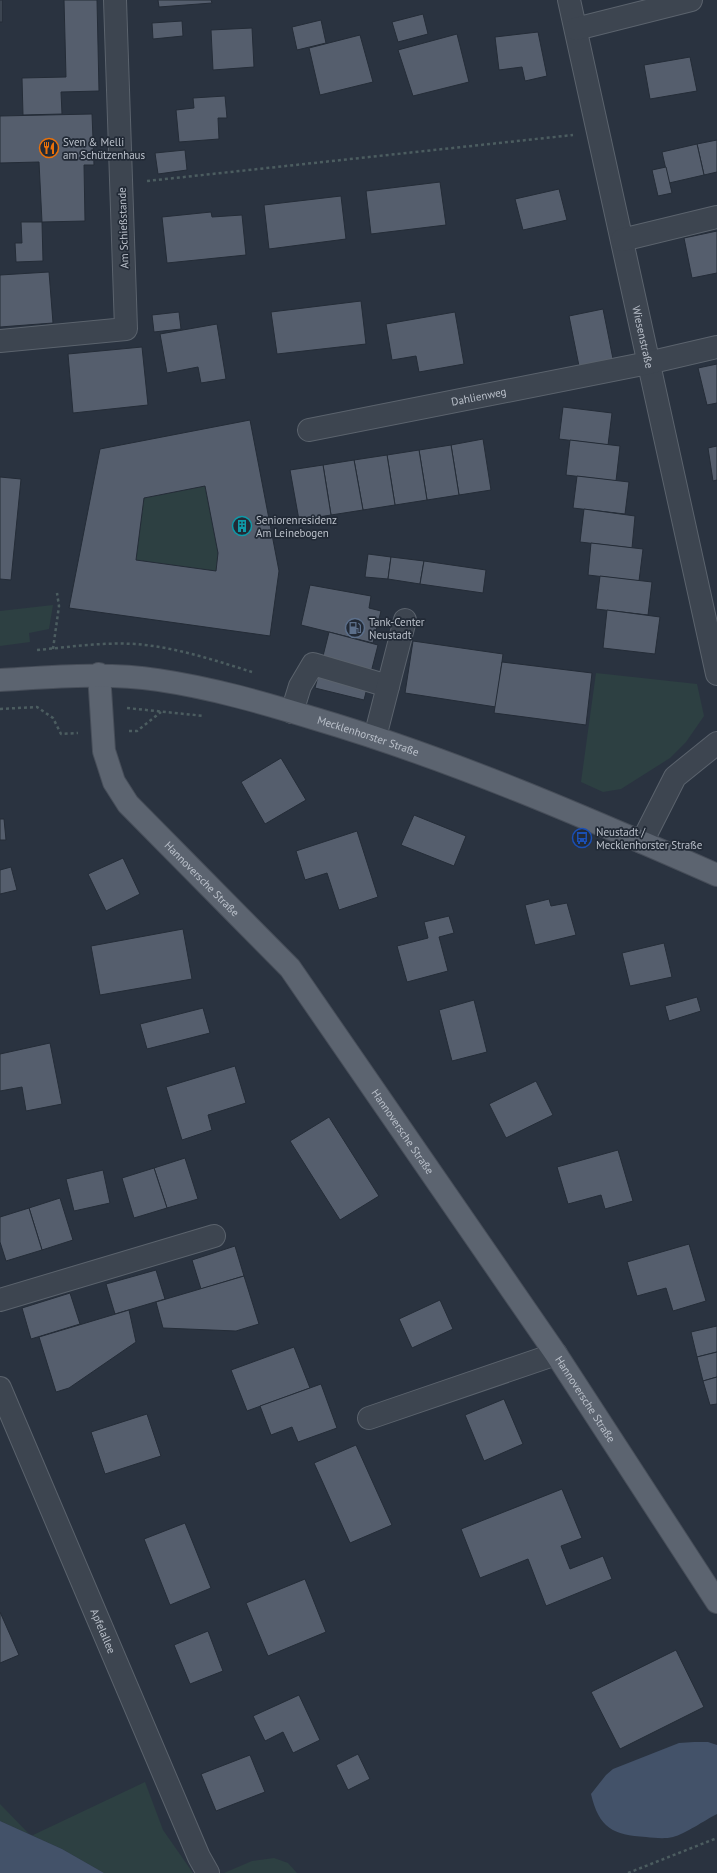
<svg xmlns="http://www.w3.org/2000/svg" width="717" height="1873" font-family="'PT Sans',sans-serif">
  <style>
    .green { fill: #2d4042 }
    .water { fill: #435269 }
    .building { fill: #555e6d; stroke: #242c37; fill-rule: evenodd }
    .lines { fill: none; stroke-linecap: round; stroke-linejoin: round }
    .minor-casing { stroke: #5b636d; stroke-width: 24 }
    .major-casing { stroke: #474e59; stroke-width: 24 }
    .path { stroke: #4c5d60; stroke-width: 2.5; stroke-dasharray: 3 3; stroke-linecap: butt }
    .minor { stroke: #3d4550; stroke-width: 22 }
    .major { stroke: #5c6470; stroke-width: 22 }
    .labels { text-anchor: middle; stroke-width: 3.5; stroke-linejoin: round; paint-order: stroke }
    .poi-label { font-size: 11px; fill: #bac0ca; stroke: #222a36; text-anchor: start }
    .street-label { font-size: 11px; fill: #bac0ca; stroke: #222a36 }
  </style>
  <rect width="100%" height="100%" fill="#2a3340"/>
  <g class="green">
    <polygon points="205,486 218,553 216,571 136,560 144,498"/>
    <polygon points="53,605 49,629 29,633 30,642 0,646 0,611"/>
    <polygon points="596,673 697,684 704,716 686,742 670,758 621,789 603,792 581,782"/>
    <polygon points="145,1782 163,1830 193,1873 104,1873 62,1849 0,1821 0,1804 31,1836"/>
    <polygon points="274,1858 288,1863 297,1873 224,1873 252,1861"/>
  </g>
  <g class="water">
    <path d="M 694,1742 L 708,1742 L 717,1745 L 717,1814 C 705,1820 685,1834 673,1837 C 665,1839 655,1838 646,1837 C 613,1835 599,1828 591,1794 L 606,1775 L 613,1769 L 679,1743 Z"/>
    <polygon points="0,1821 62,1849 104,1873 0,1873"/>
  </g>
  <g class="building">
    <rect x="0" y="0" width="2" height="22"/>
    <polygon points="64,0 97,0 99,91 61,92 62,114 23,115 22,78 66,77"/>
    <polygon points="158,0 211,0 212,3 159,7"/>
    <polygon points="423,14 428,34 398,42 392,22"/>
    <polygon points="321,20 326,43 297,50 292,27"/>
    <polygon points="182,21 183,36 153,39 152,23"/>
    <polygon points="252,28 254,67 213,70 211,30"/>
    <polygon points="538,32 547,76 525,81 522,67 499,70 495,37"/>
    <polygon points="457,34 469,82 413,96 398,50"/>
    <polygon points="360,35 373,82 320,95 309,48"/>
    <polygon points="690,57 697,91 650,99 644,65"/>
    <polygon points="225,96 227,118 218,118 219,139 179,142 176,110 194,108 193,98"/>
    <polygon points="92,114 94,165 84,165 85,221 42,222 39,162 0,163 0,116"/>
    <polygon points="717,140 717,172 704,175 697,144"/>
    <polygon points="697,144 704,175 669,183 662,152"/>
    <polygon points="185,150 187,170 158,174 155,153"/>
    <polygon points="666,167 672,193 658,196 652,170"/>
    <polygon points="440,182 446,225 371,234 366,191"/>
    <polygon points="559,189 567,220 523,230 515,199"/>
    <polygon points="341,196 346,239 269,249 264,205"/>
    <polygon points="211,212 212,217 242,215 246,255 167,263 162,217"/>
    <polygon points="21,222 42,222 43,261 16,262 15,243 22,243"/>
    <polygon points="717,231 717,273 692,278 684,238"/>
    <polygon points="49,272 53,323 0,327 0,275"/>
    <polygon points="361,301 366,344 277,354 271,312"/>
    <polygon points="603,309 614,364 580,371 569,316"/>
    <polygon points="179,312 181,329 154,332 152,315"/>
    <polygon points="455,312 464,364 419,372 416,356 392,360 386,324"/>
    <polygon points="217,324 226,379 201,383 198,367 167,373 160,334"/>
    <polygon points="142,347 148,405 73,413 68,354"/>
    <polygon points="717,364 717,403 707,405 698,368"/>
    <polygon points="563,407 612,413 608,445 559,439"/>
    <path d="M 250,420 L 279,571 L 270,636 L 69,608 L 100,449 ZM 205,486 L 218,553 L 216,571 L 136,560 L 144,498 Z"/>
    <polygon points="483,439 491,490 459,495 451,445"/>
    <polygon points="570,440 620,446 616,481 566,475"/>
    <polygon points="451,445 459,495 427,500 419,450"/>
    <polygon points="717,446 717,480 713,481 708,448"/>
    <polygon points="419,450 427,500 395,505 387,455"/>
    <polygon points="387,455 395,505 363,510 354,460"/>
    <polygon points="354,460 363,510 331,515 323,465"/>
    <polygon points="323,465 331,515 299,520 290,470"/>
    <polygon points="577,476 629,482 625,514 573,508"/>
    <polygon points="0,477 21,479 11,580 0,579"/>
    <polygon points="584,509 635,516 632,548 580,542"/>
    <polygon points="591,543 643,549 639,581 588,575"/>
    <polygon points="368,554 391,557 388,579 365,577"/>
    <polygon points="391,557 424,561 420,584 388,579"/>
    <polygon points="424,561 486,570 483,593 420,584"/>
    <polygon points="600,576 652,582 648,615 596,609"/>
    <polygon points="310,585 371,596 369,608 381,611 373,643 301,625"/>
    <polygon points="607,610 660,617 655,654 603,648"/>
    <polygon points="329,632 378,645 364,700 315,688"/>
    <polygon points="413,641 503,654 496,707 405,693"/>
    <polygon points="502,662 592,673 586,725 494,713"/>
    <polygon points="281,758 306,800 265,824 241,782"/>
    <polygon points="414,815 466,836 454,866 401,845"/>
    <polygon points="0,819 4,819 6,840 0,840"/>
    <polygon points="357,831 378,897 339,910 327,873 305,880 296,851"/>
    <polygon points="123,858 140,894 106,911 88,874"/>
    <polygon points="11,867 17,890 0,894 0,870"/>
    <polygon points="549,899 551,906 567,903 576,935 535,945 525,905"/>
    <polygon points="449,916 454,933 439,937 448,971 407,982 397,946 428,938 424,922"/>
    <polygon points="183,929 192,979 100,995 91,946"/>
    <polygon points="664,943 672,977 630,986 622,953"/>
    <polygon points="697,997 701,1011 669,1021 665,1006"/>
    <polygon points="474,1000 487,1052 452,1061 439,1010"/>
    <polygon points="203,1008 210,1033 147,1049 140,1024"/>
    <polygon points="50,1043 62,1104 26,1111 22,1087 0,1091 0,1054"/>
    <polygon points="235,1066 246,1103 208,1115 212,1130 182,1140 166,1087"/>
    <polygon points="536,1081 553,1115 506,1138 489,1104"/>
    <polygon points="329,1117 379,1196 340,1220 290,1141"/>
    <polygon points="618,1150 633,1201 605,1209 601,1195 568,1204 557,1167"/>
    <polygon points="185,1158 198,1199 167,1208 154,1168"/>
    <polygon points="154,1168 167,1208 134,1218 122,1178"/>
    <polygon points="103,1170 110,1203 74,1211 66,1179"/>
    <polygon points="60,1198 73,1240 42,1250 29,1208"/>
    <polygon points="29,1208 42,1250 6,1261 0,1242 0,1217"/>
    <polygon points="689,1244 706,1301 673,1311 666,1288 637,1296 627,1262"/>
    <polygon points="235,1246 244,1276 201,1289 192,1260"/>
    <polygon points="156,1270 165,1299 115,1314 106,1284"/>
    <polygon points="244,1276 259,1324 236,1331 163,1328 156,1302"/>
    <polygon points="70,1293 80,1324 31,1339 22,1308"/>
    <polygon points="440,1300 453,1329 412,1348 399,1319"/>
    <polygon points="129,1310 136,1342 69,1388 56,1392 39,1337"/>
    <polygon points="717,1326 717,1352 697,1357 691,1332"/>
    <polygon points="294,1347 310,1388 247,1411 231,1370"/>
    <polygon points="717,1352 717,1377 703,1381 697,1357"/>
    <polygon points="717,1377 717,1404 710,1405 703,1381"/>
    <polygon points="321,1384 337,1428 298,1442 292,1427 271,1435 260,1406"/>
    <polygon points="504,1399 523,1444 484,1461 465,1415"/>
    <polygon points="147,1414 161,1456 105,1474 91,1432"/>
    <polygon points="356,1445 392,1525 350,1543 314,1463"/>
    <polygon points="562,1489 582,1538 561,1546 570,1569 603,1556 612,1579 546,1606 528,1559 480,1578 461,1529"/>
    <polygon points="185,1523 211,1588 170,1605 144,1539"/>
    <polygon points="305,1579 326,1632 268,1656 246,1603"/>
    <polygon points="0,1612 19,1655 0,1663"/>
    <polygon points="208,1631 223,1671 190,1684 174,1645"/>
    <polygon points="676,1650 704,1707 620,1749 591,1692"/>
    <polygon points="299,1695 320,1740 293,1753 283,1732 265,1741 253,1716"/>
    <polygon points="358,1754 370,1779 348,1790 336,1765"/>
    <polygon points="250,1755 265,1792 216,1811 201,1774"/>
  </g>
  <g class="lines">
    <g class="minor-casing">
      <g id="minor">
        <path id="s1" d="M 569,0 L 717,674"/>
        <polyline points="576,29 691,0"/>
        <polyline points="622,240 717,217"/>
        <polyline points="0,341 126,329 115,0"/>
        <path id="s2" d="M 309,430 L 648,363 L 717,347"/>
        <polyline points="292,712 300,686 313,664 388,686"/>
        <polyline points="375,737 405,620"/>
        <polyline points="642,842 675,777 717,743"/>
        <polyline points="0,1300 214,1236"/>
        <path id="s3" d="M 0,1388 L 199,1857 L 208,1873"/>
        <polyline points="369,1418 556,1354"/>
      </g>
    </g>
    <g class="major-casing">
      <g id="major">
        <path id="s4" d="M 99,674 L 104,751 L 114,782 L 128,804 L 290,968 L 556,1354 L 717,1602"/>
        <path id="s5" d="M 0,680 C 53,677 106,672 158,680 C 212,688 264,703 316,719 C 454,760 585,817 717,875"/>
      </g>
    </g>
    <g class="path">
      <polyline points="147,181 573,135"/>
      <polyline points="53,649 59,606 57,593"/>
      <path d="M 37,650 C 70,647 102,642 135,644 C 175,647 214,660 252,672"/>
      <polyline points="127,708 204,716"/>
      <polyline points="0,709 37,707 53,718 61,734 78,733"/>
      <polyline points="129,731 137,731 161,712"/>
      <polyline points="628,1873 717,1838"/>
    </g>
    <use href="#minor" class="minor"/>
    <use href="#major" class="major"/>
  </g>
  <defs>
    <g id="restaurant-ring" transform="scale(1)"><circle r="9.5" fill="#222a36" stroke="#e8710a" stroke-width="1.5"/><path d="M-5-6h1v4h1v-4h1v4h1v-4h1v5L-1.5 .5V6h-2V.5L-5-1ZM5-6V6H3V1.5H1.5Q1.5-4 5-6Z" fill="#e8710a"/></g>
    <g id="building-ring" transform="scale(1)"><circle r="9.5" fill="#222a36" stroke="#0f9aa8" stroke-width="1.5"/><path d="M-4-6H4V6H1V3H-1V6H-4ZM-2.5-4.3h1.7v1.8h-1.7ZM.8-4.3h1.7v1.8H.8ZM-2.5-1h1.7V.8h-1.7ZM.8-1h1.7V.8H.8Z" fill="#0f9aa8"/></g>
    <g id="fuel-ring" transform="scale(1)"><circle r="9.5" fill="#222a36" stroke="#5c6f8a" stroke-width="1.5"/><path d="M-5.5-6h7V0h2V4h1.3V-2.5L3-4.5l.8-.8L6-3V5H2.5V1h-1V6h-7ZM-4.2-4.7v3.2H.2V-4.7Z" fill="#5c6f8a"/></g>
    <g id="bus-ring" transform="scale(1)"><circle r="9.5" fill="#222a36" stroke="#1a4fb4" stroke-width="1.5"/><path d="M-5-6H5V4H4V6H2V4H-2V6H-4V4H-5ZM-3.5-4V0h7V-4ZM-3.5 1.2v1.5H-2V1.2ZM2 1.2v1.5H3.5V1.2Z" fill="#1a4fb4"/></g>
  </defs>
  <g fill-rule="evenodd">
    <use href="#restaurant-ring" x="49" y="148"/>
    <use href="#building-ring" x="242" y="526"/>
    <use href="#fuel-ring" x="355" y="628"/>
    <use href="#bus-ring" x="582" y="838"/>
  </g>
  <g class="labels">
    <g class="poi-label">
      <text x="63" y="146">Sven &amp; Melli<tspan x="63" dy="13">am Schützenhaus</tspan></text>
      <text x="256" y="524">Seniorenresidenz<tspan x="256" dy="13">Am Leinebogen</tspan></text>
      <text x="369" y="626">Tank-Center<tspan x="369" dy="13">Neustadt</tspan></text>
      <text x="596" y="836">Neustadt /<tspan x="596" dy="13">Mecklenhorster Straße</tspan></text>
    </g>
    <g class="street-label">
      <text transform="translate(123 228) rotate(-92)" y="4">Am Schießstande</text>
      <text dy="4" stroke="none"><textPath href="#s1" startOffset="345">Wiesenstraße</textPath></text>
      <text dy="4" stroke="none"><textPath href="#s2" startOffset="173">Dahlienweg</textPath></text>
      <text dy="4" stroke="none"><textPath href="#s5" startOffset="376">Mecklenhorster Straße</textPath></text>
      <text dy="4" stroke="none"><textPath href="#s4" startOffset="241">Hannoversche Straße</textPath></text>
      <text dy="4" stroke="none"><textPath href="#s4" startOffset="565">Hannoversche Straße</textPath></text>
      <text dy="4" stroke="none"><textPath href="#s4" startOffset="889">Hannoversche Straße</textPath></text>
      <text dy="4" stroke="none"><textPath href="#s3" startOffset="264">Apfelallee</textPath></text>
    </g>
  </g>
</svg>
